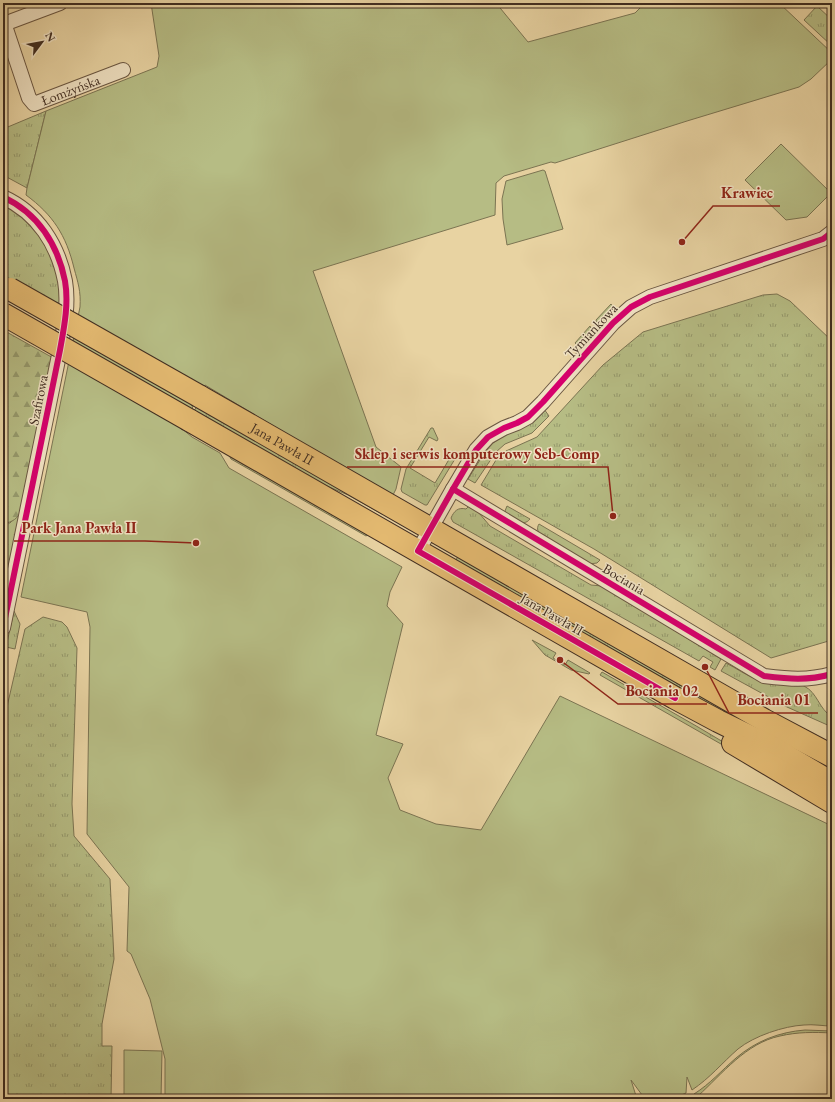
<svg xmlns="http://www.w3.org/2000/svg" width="835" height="1102" font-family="'EB Garamond',serif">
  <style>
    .grass { fill: url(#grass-tufts); stroke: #7b7452 }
    .forest { fill: url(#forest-firs); stroke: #7b7452 }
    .green { fill: #b6bc84; stroke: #7b7452 }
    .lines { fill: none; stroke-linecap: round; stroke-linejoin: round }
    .minor-casing { stroke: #6a5641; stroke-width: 16 }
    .primary-casing { stroke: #402d21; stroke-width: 24 }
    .minor { stroke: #f0e2c3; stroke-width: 14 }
    .primary { stroke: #e4ba71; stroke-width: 22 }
    .primary-bridge-casing { stroke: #402d21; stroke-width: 24; stroke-linecap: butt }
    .primary-bridge { stroke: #e4ba71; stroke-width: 22 }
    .cycleway-casing { stroke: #f0e2c3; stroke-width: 8 }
    .cycleway { stroke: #d6006c; stroke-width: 6 }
    .labels { text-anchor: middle; stroke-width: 3; stroke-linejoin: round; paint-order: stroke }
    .street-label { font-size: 14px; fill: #402d21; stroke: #f0e2c3 }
    .leader { fill: none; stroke: #8f2418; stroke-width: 1.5 }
    .callout-dot { fill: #8f2418; stroke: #f0e2c3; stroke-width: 1.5 }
    .callout-label { font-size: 15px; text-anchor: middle; font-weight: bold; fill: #8f2418; stroke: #f0e2c3; stroke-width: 3; stroke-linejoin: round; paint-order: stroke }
  </style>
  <defs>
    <pattern id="grass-tufts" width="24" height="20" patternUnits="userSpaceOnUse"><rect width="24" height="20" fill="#b6bc84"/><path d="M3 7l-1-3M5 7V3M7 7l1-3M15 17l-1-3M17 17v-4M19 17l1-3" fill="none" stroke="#95996c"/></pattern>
    <pattern id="forest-firs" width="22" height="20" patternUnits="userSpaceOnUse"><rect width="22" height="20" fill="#b6bc84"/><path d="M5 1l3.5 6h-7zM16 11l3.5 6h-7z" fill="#95996c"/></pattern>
  </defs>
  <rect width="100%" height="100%" fill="#e8d3a2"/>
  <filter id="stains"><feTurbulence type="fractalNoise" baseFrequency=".005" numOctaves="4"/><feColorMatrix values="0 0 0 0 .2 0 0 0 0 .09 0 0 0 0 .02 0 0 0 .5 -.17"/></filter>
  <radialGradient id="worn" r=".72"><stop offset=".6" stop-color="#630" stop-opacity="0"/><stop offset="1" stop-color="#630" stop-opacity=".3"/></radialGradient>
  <g class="grass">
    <polygon points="817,6 832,20 832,46 804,20"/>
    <polygon points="46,111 27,188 3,175 3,129"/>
    <polygon points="3,205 24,217 38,232 49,250 61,289 61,305 3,275"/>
    <polygon points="777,294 790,301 832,341 832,640 771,658 594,549 481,485 496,460 506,451 537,437 603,365 643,332 763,295"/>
    <polygon points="611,304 616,311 599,330 596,320"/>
    <polygon points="590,326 594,335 582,349 575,343"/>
    <polygon points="198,404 384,511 382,514 348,495 301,475 193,413"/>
    <polygon points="544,409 549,416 532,433 505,444 496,452 475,483 468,479 485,452 493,443"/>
    <polygon points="431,428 433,428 438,439 437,441 429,437 410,468 435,483 454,451 458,454 427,505 425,505 402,492 401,489 406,469"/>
    <polygon points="227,451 371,533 366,536 231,459"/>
    <path d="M 469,506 L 479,513 L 490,526 L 591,585 L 602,586 L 721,659 L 715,670 L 710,667 L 713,662 L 703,656 L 699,661 L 453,522 L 451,518 C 454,511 458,507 466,509 Z"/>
    <path d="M 507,506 L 530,519 C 523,528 513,518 506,513 L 505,511 Z"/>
    <polygon points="23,510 8,575 3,582 3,523 10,523"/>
    <path d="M 539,524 L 600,560 L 597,563 L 589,564 L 542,536 C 538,532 536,529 539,524 Z"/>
    <polygon points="459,554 832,764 832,774 707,707 455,562"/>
    <polygon points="14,611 20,624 15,649 6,647"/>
    <polygon points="43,617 62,622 67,627 77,648 72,804 74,836 110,879 114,959 102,1024 102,1046 112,1046 111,1099 3,1099 3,724 25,629"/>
    <polygon points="532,640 556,653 553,658 565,665 568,660 590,673 589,674 571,670 545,655"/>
    <path d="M 726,663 C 736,668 747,676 758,680 C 770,684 794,680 804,686 C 818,693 818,708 832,717 L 832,727 L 787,707 L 721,671 Z"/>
    <polygon points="602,672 698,727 782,777 742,756 600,675"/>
    <path d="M 805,1030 L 832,1031 L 832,1033 C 814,1032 797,1032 780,1036 C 746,1043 722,1074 698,1096 L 695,1097 L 694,1094 C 710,1084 722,1070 736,1058 C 756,1041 779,1032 805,1030 Z"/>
  </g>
  <path class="forest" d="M 3,330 L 55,359 L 23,510 C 17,518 13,523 3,523 Z"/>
  <g class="green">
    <path d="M 151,3 L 496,3 L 528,42 L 635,13 L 645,3 L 779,3 L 832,53 L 832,59 L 811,79 L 799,87 L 687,121 L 555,163 L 551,162 L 504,176 L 496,183 L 495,215 L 313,271 L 376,447 L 401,467 L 396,489 L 392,497 L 205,385 L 181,428 L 192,437 L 220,453 L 229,468 L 402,567 L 390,592 L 387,606 L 403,624 L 376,735 L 403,744 L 388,778 L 400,810 L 436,824 L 481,830 L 560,696 L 832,826 L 832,1026 C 823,1026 813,1024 804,1025 C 784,1026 754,1036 738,1049 C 722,1063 710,1078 692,1090 L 687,1077 L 686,1093 L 673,1099 L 645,1099 L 631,1080 L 637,1099 L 165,1099 L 165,1059 L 150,999 L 131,954 L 127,951 L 129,887 L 87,834 L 90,627 L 87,612 L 21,597 L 80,307 C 81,291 78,283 74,268 C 66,235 53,215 26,195 L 27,188 L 46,111 L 157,67 L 159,56 Z"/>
    <polygon points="781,144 831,193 807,217 786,220 745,180"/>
    <polygon points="543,170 545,171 563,229 507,245 503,219 502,199 506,181"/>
    <polygon points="124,1050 162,1051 161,1099 124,1099"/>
  </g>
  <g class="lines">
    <g class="minor-casing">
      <g id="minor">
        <path id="s1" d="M 3,20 L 29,98 L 34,104 L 123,70"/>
        <polyline points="4,24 60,3"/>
        <path d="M 3,197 C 38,213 58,245 65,281 C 69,304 64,328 60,350 C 56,370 52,390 48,409 C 33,482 18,555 3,628"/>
        <polyline points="453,489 476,450 488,437 504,428 517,423 528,417 543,402 613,323 631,307 650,297 823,239 832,232"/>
        <path d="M 418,551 L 453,489 L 764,676 C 789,679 807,681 832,674"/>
      </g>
    </g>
    <g class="primary-casing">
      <g id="primary">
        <path id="s2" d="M 199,396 L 764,720 L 832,756"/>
        <polyline points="189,420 675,698 718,721 773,748 832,783"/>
        <polyline points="733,743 832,802"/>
      </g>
    </g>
    <use href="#minor" class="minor"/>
    <use href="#primary" class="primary"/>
    <g class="primary-bridge-casing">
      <g id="primary-bridge">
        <polyline points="10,289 199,396"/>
        <polyline points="3,314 189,420"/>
      </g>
    </g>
    <use href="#primary-bridge" class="primary-bridge"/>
    <g class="cycleway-casing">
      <g id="cycleway">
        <path d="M 3,197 C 38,213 58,245 65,281 C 69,304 64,328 60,350 C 56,370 52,390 48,409 C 33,482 18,555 3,628"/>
        <polyline points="453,489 476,450 488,437 504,428 517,423 528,417 543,402 613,323 631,307 650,297 823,239 832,232"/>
        <path d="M 675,698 L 418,551 L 453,489 L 764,676 C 789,679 807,681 832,674"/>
      </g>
    </g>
    <use href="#cycleway" class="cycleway"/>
  </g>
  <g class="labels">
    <g class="street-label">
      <text dy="5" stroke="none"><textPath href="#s1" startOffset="129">Łomżyńska</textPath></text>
      <text transform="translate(591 331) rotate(-47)" y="5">Tymiankowa</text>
      <text transform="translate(38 400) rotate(-79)" y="5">Szafirowa</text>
      <text dy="5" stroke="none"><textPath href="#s2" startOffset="96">Jana Pawła II</textPath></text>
      <text transform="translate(624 579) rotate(31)" y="5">Bociania</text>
      <text transform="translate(552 614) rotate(30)" y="5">Jana Pawła II</text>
    </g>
  </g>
  <path class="leader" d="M682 242L713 206H780M613 516L608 467H347M196 543L145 541H14M560 660L618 704H707M705 667L729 713H818"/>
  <g class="callout-dot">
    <circle cx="682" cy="242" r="4"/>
    <circle cx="613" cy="516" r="4"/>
    <circle cx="196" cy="543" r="4"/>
    <circle cx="560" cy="660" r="4"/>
    <circle cx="705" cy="667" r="4"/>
  </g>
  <g class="callout-label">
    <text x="747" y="198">Krawiec</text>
    <text x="477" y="459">Sklep i serwis komputerowy Seb-Comp</text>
    <text x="79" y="533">Park Jana Pawła II</text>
    <text x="662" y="696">Bociania 02</text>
    <text x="774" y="705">Bociania 01</text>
  </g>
  <rect width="835" height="1102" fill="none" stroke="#e8d3a2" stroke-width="16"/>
  <rect x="4" y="4" width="827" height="1094" fill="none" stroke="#402d21" stroke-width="2"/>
  <rect x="8" y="8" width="819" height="1086" fill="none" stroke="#402d21"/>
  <g transform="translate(42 42) rotate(58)" stroke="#f0e2c3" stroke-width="3" paint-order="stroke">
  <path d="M0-3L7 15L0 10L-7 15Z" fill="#402d21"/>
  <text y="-6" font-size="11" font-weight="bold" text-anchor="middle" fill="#402d21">N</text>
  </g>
  <rect width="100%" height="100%" filter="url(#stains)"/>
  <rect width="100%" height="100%" fill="url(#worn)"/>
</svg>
